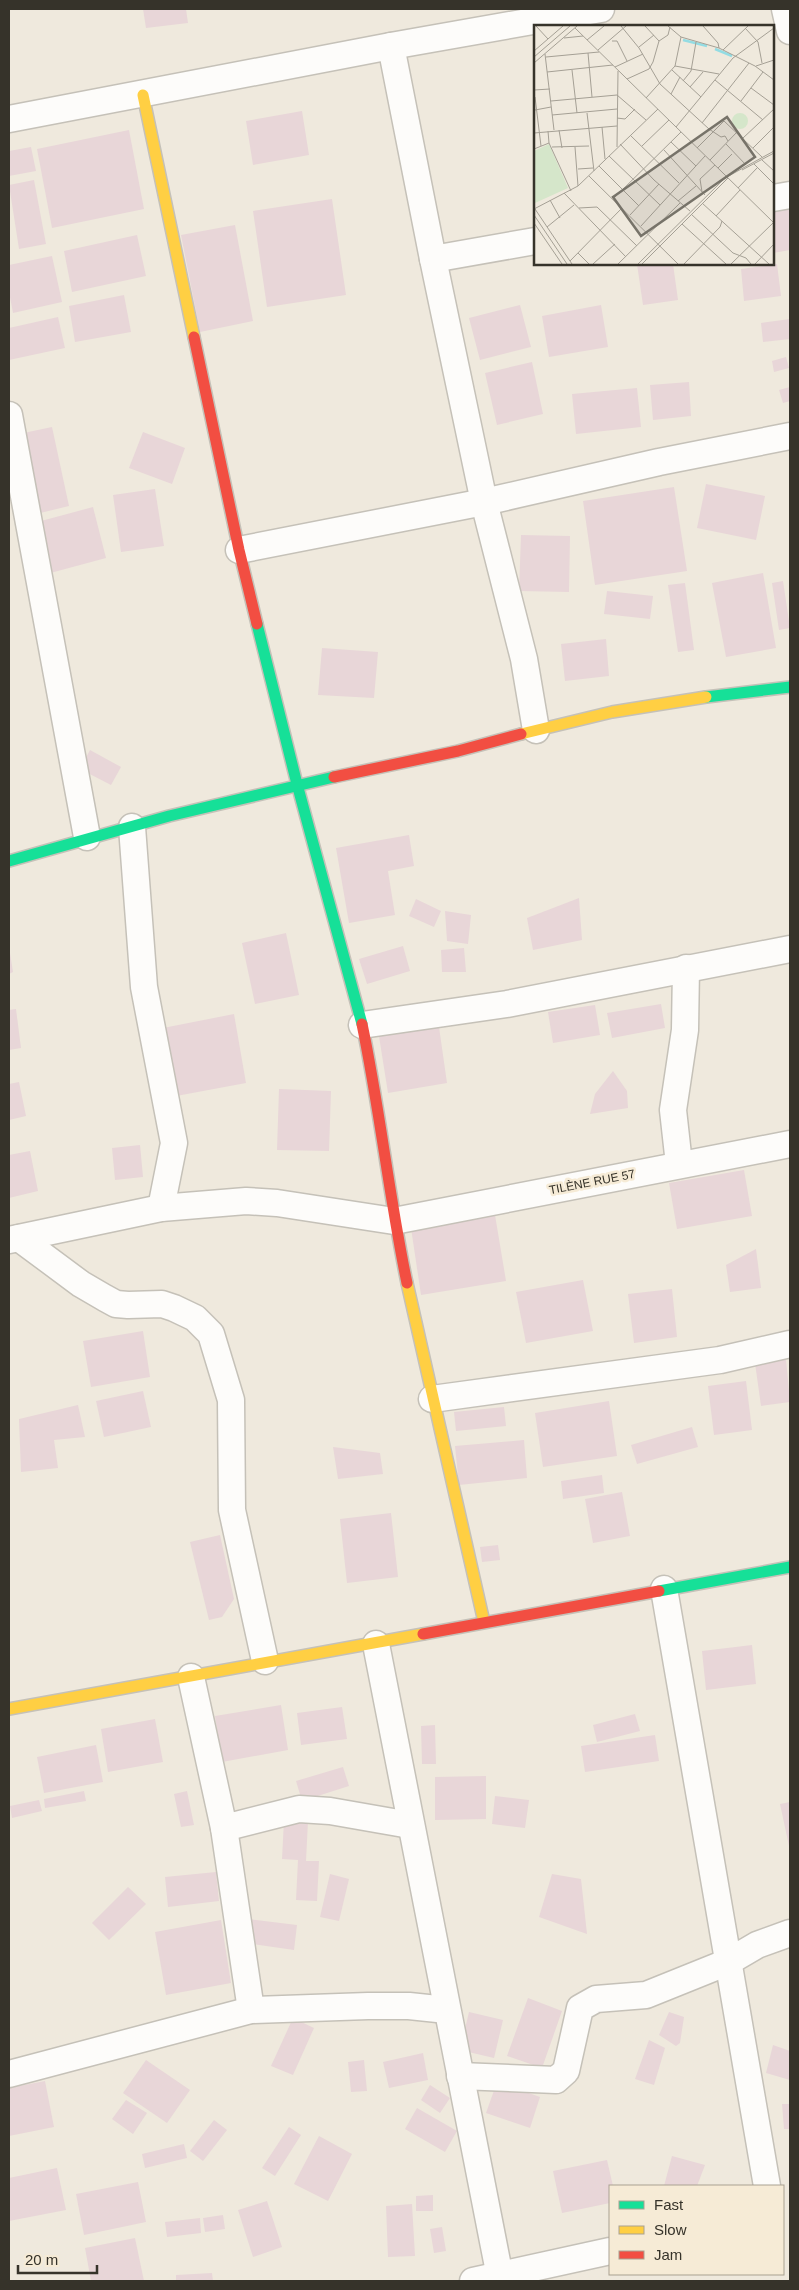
<svg xmlns="http://www.w3.org/2000/svg" width="799" height="2290" font-family="Arial,sans-serif">
  <style>
    .building { fill: #e8d6d8 }
    .lines { fill: none; stroke-linecap: round; stroke-linejoin: round }
    .street-casing { stroke: #c5c1b8; stroke-width: 29 }
    .fast-casing { stroke: #c5c1b8; stroke-width: 14 }
    .slow-casing { stroke: #c5c1b8; stroke-width: 14 }
    .jam-casing { stroke: #c5c1b8; stroke-width: 14 }
    .street { stroke: #fdfcfa; stroke-width: 26 }
    .fast { stroke: #16e098; stroke-width: 11 }
    .slow { stroke: #ffcf43; stroke-width: 11 }
    .jam { stroke: #f24e42; stroke-width: 11 }
    .labels { text-anchor: middle; stroke-width: 5; stroke-linejoin: round; paint-order: stroke }
    .street-label { font-size: 12px; fill: #36332a; stroke: #f6ebd6 }
    .inset-river { fill: none; stroke: #94dce3; stroke-width: 2.5 }
    .inset-road { fill: none; stroke: #a5a095; stroke-width: 1 }
    .view { fill: #777369; fill-opacity: 0.15; stroke: #777369; stroke-width: 2.5 }
    .inset-edge { fill: none; stroke: #36332a; stroke-width: 2.5 }
  </style>
  <rect width="100%" height="100%" fill="#efe9dd"/>
  <g class="building">
    <polygon points="143,9 186,9 188,23 146,28"/>
    <polygon points="302,111 309,155 253,165 246,121"/>
    <polygon points="129,130 144,209 52,228 37,149"/>
    <polygon points="31,147 36,171 9,176 9,151"/>
    <polygon points="34,180 46,244 19,249 9,185"/>
    <polygon points="332,199 346,295 267,307 253,211"/>
    <polygon points="790,209 790,250 773,253 773,212"/>
    <polygon points="235,225 253,321 200,332 181,235"/>
    <polygon points="137,235 146,276 72,292 64,251"/>
    <polygon points="52,256 62,302 13,313 9,292 9,265"/>
    <polygon points="637,264 673,264 678,300 643,305"/>
    <polygon points="777,264 781,296 744,301 741,269"/>
    <polygon points="124,295 131,332 75,342 69,306"/>
    <polygon points="520,305 531,347 480,360 469,318"/>
    <polygon points="601,305 608,347 549,357 542,316"/>
    <polygon points="58,317 65,348 9,360 9,328"/>
    <polygon points="790,319 790,339 763,342 761,323"/>
    <polygon points="786,357 789,368 774,372 772,361"/>
    <polygon points="532,362 543,414 497,425 485,373"/>
    <polygon points="689,382 691,416 653,420 650,385"/>
    <polygon points="790,387 790,401 783,403 779,390"/>
    <polygon points="637,388 641,427 576,434 572,394"/>
    <polygon points="52,427 69,506 32,515 14,435"/>
    <polygon points="143,432 185,448 172,484 129,468"/>
    <polygon points="706,484 765,496 756,540 697,528"/>
    <polygon points="674,487 687,571 595,585 583,501"/>
    <polygon points="155,489 164,546 121,552 113,495"/>
    <polygon points="93,507 106,558 43,575 30,524"/>
    <polygon points="521,535 570,536 569,592 519,591"/>
    <polygon points="763,573 776,648 726,657 712,583"/>
    <polygon points="783,581 790,628 779,630 772,583"/>
    <polygon points="685,583 694,650 678,652 668,585"/>
    <polygon points="607,591 653,596 650,619 604,614"/>
    <polygon points="606,639 609,676 565,681 561,644"/>
    <polygon points="322,648 378,652 374,698 318,695"/>
    <polygon points="90,750 121,767 111,785 80,769"/>
    <polygon points="409,835 414,866 388,871 395,915 349,923 336,848"/>
    <polygon points="579,898 582,940 533,950 527,918"/>
    <polygon points="416,899 441,911 434,927 409,916"/>
    <polygon points="445,911 471,915 468,944 447,941"/>
    <polygon points="286,933 299,995 255,1004 242,943"/>
    <polygon points="403,946 410,971 367,984 359,959"/>
    <polygon points="9,947 13,972 9,974"/>
    <polygon points="464,948 466,972 442,972 441,950"/>
    <polygon points="661,1004 665,1028 612,1038 607,1013"/>
    <polygon points="595,1005 600,1035 553,1043 548,1012"/>
    <polygon points="16,1009 21,1048 9,1050 9,1010"/>
    <polygon points="234,1014 246,1083 171,1097 158,1029"/>
    <polygon points="438,1020 447,1083 388,1093 378,1030"/>
    <polygon points="613,1071 627,1091 628,1108 590,1114 595,1094"/>
    <polygon points="19,1082 26,1116 9,1120 9,1084"/>
    <polygon points="279,1089 331,1091 329,1151 277,1150"/>
    <polygon points="140,1145 143,1177 115,1180 112,1148"/>
    <polygon points="30,1151 38,1191 9,1198 9,1155"/>
    <polygon points="744,1170 752,1216 677,1229 669,1183"/>
    <polygon points="495,1215 506,1281 421,1295 411,1228"/>
    <polygon points="756,1249 761,1288 730,1292 726,1265"/>
    <polygon points="583,1280 593,1331 526,1343 516,1292"/>
    <polygon points="672,1289 677,1337 634,1343 628,1294"/>
    <polygon points="143,1331 150,1377 91,1387 83,1341"/>
    <polygon points="786,1359 790,1402 761,1406 755,1363"/>
    <polygon points="746,1381 752,1430 714,1435 708,1386"/>
    <polygon points="143,1391 151,1427 104,1437 96,1401"/>
    <polygon points="609,1401 617,1456 543,1467 535,1413"/>
    <polygon points="78,1405 85,1437 54,1440 58,1468 21,1472 19,1419"/>
    <polygon points="504,1407 506,1426 456,1431 454,1412"/>
    <polygon points="692,1427 698,1447 637,1464 631,1445"/>
    <polygon points="524,1440 527,1478 459,1485 455,1446"/>
    <polygon points="333,1447 380,1453 383,1474 338,1479"/>
    <polygon points="602,1475 604,1493 563,1499 561,1481"/>
    <polygon points="622,1492 630,1536 593,1543 585,1499"/>
    <polygon points="391,1513 398,1577 347,1583 340,1519"/>
    <polygon points="220,1535 234,1599 222,1617 209,1620 190,1542"/>
    <polygon points="498,1545 500,1560 482,1562 480,1547"/>
    <polygon points="752,1645 756,1684 706,1690 702,1651"/>
    <polygon points="281,1705 288,1750 222,1762 215,1716"/>
    <polygon points="342,1707 347,1739 301,1745 297,1713"/>
    <polygon points="635,1714 640,1731 597,1742 593,1725"/>
    <polygon points="155,1719 163,1762 108,1772 101,1729"/>
    <polygon points="435,1725 436,1764 422,1764 421,1726"/>
    <polygon points="655,1735 659,1761 585,1772 581,1746"/>
    <polygon points="96,1745 103,1782 44,1793 37,1757"/>
    <polygon points="343,1767 349,1786 302,1801 296,1781"/>
    <polygon points="486,1776 486,1819 435,1820 435,1777"/>
    <polygon points="84,1791 86,1801 45,1808 44,1799"/>
    <polygon points="187,1791 194,1825 181,1827 174,1794"/>
    <polygon points="495,1796 529,1800 525,1828 492,1824"/>
    <polygon points="39,1800 42,1811 12,1818 10,1806"/>
    <polygon points="790,1802 790,1846 789,1846 780,1804"/>
    <polygon points="284,1820 308,1821 306,1861 319,1861 317,1901 296,1900 298,1860 282,1859"/>
    <polygon points="216,1872 219,1901 168,1907 165,1877"/>
    <polygon points="330,1874 349,1879 339,1921 320,1917"/>
    <polygon points="552,1874 581,1879 587,1934 539,1917"/>
    <polygon points="128,1887 146,1904 109,1940 92,1923"/>
    <polygon points="248,1919 297,1925 294,1950 245,1943"/>
    <polygon points="221,1920 231,1983 166,1995 155,1932"/>
    <polygon points="528,1998 562,2011 542,2068 507,2056"/>
    <polygon points="469,2012 503,2020 494,2058 460,2050"/>
    <polygon points="669,2012 684,2017 680,2043 676,2046 659,2035"/>
    <polygon points="293,2018 314,2028 293,2075 271,2066"/>
    <polygon points="649,2040 665,2048 654,2085 635,2079"/>
    <polygon points="773,2045 790,2051 790,2080 766,2073"/>
    <polygon points="423,2053 428,2080 389,2088 383,2062"/>
    <polygon points="146,2060 190,2090 167,2123 123,2093"/>
    <polygon points="364,2060 367,2091 351,2092 348,2062"/>
    <polygon points="45,2081 54,2127 9,2136 9,2088"/>
    <polygon points="497,2082 540,2097 530,2128 486,2113"/>
    <polygon points="430,2085 450,2098 440,2113 421,2100"/>
    <polygon points="126,2100 147,2113 133,2134 112,2119"/>
    <polygon points="782,2104 790,2104 790,2129 784,2129"/>
    <polygon points="417,2108 457,2131 445,2152 405,2129"/>
    <polygon points="214,2120 227,2130 203,2161 190,2151"/>
    <polygon points="289,2127 301,2135 275,2176 262,2168"/>
    <polygon points="319,2136 352,2154 328,2201 294,2184"/>
    <polygon points="184,2144 187,2158 145,2168 142,2154"/>
    <polygon points="672,2156 705,2165 697,2186 664,2186"/>
    <polygon points="607,2160 613,2186 610,2186 610,2203 562,2213 553,2171"/>
    <polygon points="57,2168 66,2210 9,2221 9,2178"/>
    <polygon points="138,2182 146,2222 84,2235 76,2194"/>
    <polygon points="433,2195 433,2211 416,2211 416,2196"/>
    <polygon points="267,2201 282,2247 253,2257 238,2210"/>
    <polygon points="412,2204 415,2256 388,2257 386,2206"/>
    <polygon points="223,2215 225,2229 205,2232 203,2218"/>
    <polygon points="200,2218 201,2233 167,2237 165,2222"/>
    <polygon points="442,2227 446,2251 434,2253 430,2229"/>
    <polygon points="135,2238 144,2281 91,2281 85,2248"/>
    <polygon points="212,2273 213,2281 176,2281 176,2275"/>
  </g>
  <g class="lines">
    <g class="street-casing">
      <g id="street">
        <polyline points="785,9 790,31"/>
        <polyline points="391,46 433,259 484,502 524,659 536,730"/>
        <polyline points="9,119 391,46 601,9"/>
        <polyline points="773,198 790,195"/>
        <polyline points="433,259 535,241"/>
        <polyline points="9,415 87,837"/>
        <polyline points="239,550 484,502 659,462 790,436"/>
        <polyline points="132,827 144,987 174,1143 161,1208"/>
        <polyline points="362,1025 507,1004 790,949"/>
        <polyline points="679,1164 673,1110 685,1030 686,968"/>
        <polyline points="19,1238 81,1284 105,1298 116,1304 128,1305 162,1304 174,1308 195,1318 211,1334 231,1400 232,1510 265,1661"/>
        <polyline points="9,1240 161,1208 246,1201 277,1203 394,1221 790,1144"/>
        <polyline points="432,1399 720,1360 790,1344"/>
        <polyline points="664,1589 767,2186"/>
        <polyline points="376,1644 500,2277"/>
        <polyline points="191,1677 224,1828 251,2010"/>
        <polyline points="224,1828 299,1809 330,1811 410,1825"/>
        <polyline points="9,2074 251,2010 368,2006 409,2006 447,2010"/>
        <polyline points="460,2076 556,2080 566,2071 580,2008 596,1999 646,1995 728,1962 757,1945 790,1933"/>
        <polyline points="473,2281 610,2251"/>
      </g>
    </g>
    <g class="fast-casing">
      <g id="fast">
        <polyline points="257,624 297,784 362,1024"/>
        <polyline points="706,697 790,687"/>
        <polyline points="9,861 169,816 334,777"/>
        <polyline points="659,1591 790,1567"/>
      </g>
    </g>
    <g class="slow-casing">
      <g id="slow">
        <polyline points="143,95 194,337"/>
        <polyline points="521,734 612,712 706,697"/>
        <polyline points="407,1283 484,1622"/>
        <polyline points="9,1709 423,1634"/>
      </g>
    </g>
    <g class="jam-casing">
      <g id="jam">
        <polyline points="194,337 239,550 257,624"/>
        <polyline points="334,777 458,751 521,734"/>
        <path d="M 362,1024 C 380,1110 389,1197 407,1283"/>
        <polyline points="423,1634 659,1591"/>
      </g>
    </g>
    <use href="#street" class="street"/>
    <use href="#fast" class="fast"/>
    <use href="#slow" class="slow"/>
    <use href="#jam" class="jam"/>
  </g>
  <g class="labels">
    <g class="street-label">
      <text transform="translate(592 1182) rotate(-11)" y="4">TILÈNE RUE 57</text>
    </g>
  </g>
  <g transform="translate(534 25)">
    <rect width="240" height="240" fill="#efe9dd"/>
    <path d="M198 96a8 8 0 1 1 16 0a8 8 0 1 1-16 0ZM 15,119 L 34,163 L 1,178 L 0,126 Z" fill="#d5e6ca"/>
    <path class="inset-river" d="M 149,15 L 173,21M 181,24 L 198,31"/>
    <path class="inset-road" d="M 2,1 L 14,14M 87,1 L 105,23 L 126,59 L 175,104 L 187,112 L 191,111 L 194,116M 134,1 L 147,12 L 185,23 L 221,41 L 240,55M 169,1 L 184,18 L 185,23M 41,3 L 240,198M 211,3 L 224,17 L 228,38M 30,13 L 49,11M 53,15 L 70,1M 78,16 L 83,16 L 93,36M 125,16 L 134,10 L 136,2M 105,22 L 120,10M 64,25 L 92,1M 189,25 L 214,1M 0,26 L 29,1M 54,28 L 58,72M 11,29 L 20,105M 0,32 L 36,1M 12,32 L 65,27M 0,38 L 43,1M 141,41 L 185,49M 222,41 L 240,35M 81,42 L 109,29M 38,45 L 43,88M 138,45 L 167,72M 13,47 L 79,40M 93,54 L 115,44 L 119,37 L 125,16 L 111,1M 181,55 L 229,95M 149,56 L 157,46 L 162,17M 156,62 L 169,47M 217,63 L 240,80M 0,65 L 16,64M 137,69 L 146,52M 1,72 L 7,121M 112,73 L 141,41 L 147,12M 17,76 L 83,70 L 112,95M 207,76 L 229,47M 1,85 L 17,82M 53,88 L 60,146M 18,90 L 83,84M 83,93 L 91,94 L 101,84M 168,98 L 215,38M 68,102 L 71,134M 142,102 L 199,33 L 240,3M 25,105 L 28,123M 14,106 L 15,118 L 37,166M 0,108 L 83,101M 96,110 L 145,158M 209,113 L 240,84M 137,117 L 162,141M 86,119 L 120,155 L 156,186M 192,119 L 212,140M 108,121 L 135,95M 18,122 L 55,121M 41,122 L 44,161M 83,122 L 84,46M 163,123 L 190,96 L 228,132M 219,123 L 240,102M 0,124 L 15,118M 130,125 L 171,170M 75,131 L 126,180M 176,135 L 203,107M 228,135 L 240,146M 220,139 L 240,159M 65,141 L 105,181M 184,143 L 198,129M 44,144 L 59,143M 208,145 L 240,128M 55,151 L 144,239M 204,163 L 223,143M 168,167 L 166,154 L 181,140M 30,168 L 92,232M 79,174 L 147,107M 16,175 L 26,193M 144,176 L 162,161M 168,178 L 235,239M 45,183 L 63,182 L 103,221M 0,184 L 44,161 L 124,84M 1,184 L 38,239M 157,189 L 199,228 L 212,233 L 217,239M 0,190 L 33,239M 96,190 L 125,159M 182,191 L 206,165M 0,198 L 28,239M 148,199 L 192,239M 107,201 L 171,131M 13,202 L 40,180M 44,228 L 55,239M 36,236 L 88,183M 59,239 L 81,219M 84,239 L 146,178M 104,239 L 191,153 L 240,126M 108,239 L 194,153M 150,239 L 186,202 L 188,196M 197,239 L 239,198M 221,239 L 240,219"/>
    <path class="view" d="M 193,92 L 221,132 L 107,211 L 79,172 Z"/>
    <rect width="240" height="240" class="inset-edge"/>
  </g>
  <rect width="799" height="2290" fill="none" stroke="#36332a" stroke-width="20"/>
  <rect x="609" y="2185" width="175" height="90" fill="#f6ebd6" stroke="#a9a191"/>
  <rect x="619" y="2201" width="25" height="8" fill="#16e098" stroke="#a9a191"/>
  <text x="654" y="2210" font-size="15" fill="#36332a">Fast</text>
  <rect x="619" y="2226" width="25" height="8" fill="#ffcf43" stroke="#a9a191"/>
  <text x="654" y="2235" font-size="15" fill="#36332a">Slow</text>
  <rect x="619" y="2251" width="25" height="8" fill="#f24e42" stroke="#a9a191"/>
  <text x="654" y="2260" font-size="15" fill="#36332a">Jam</text>
  <path d="M18 2265v8h79v-8" fill="none" stroke="#36332a" stroke-width="2.5"/>
  <text x="25" y="2265" font-size="15" fill="#36332a" stroke="#f6ebd6" stroke-width="4" paint-order="stroke">20 m</text>
</svg>
